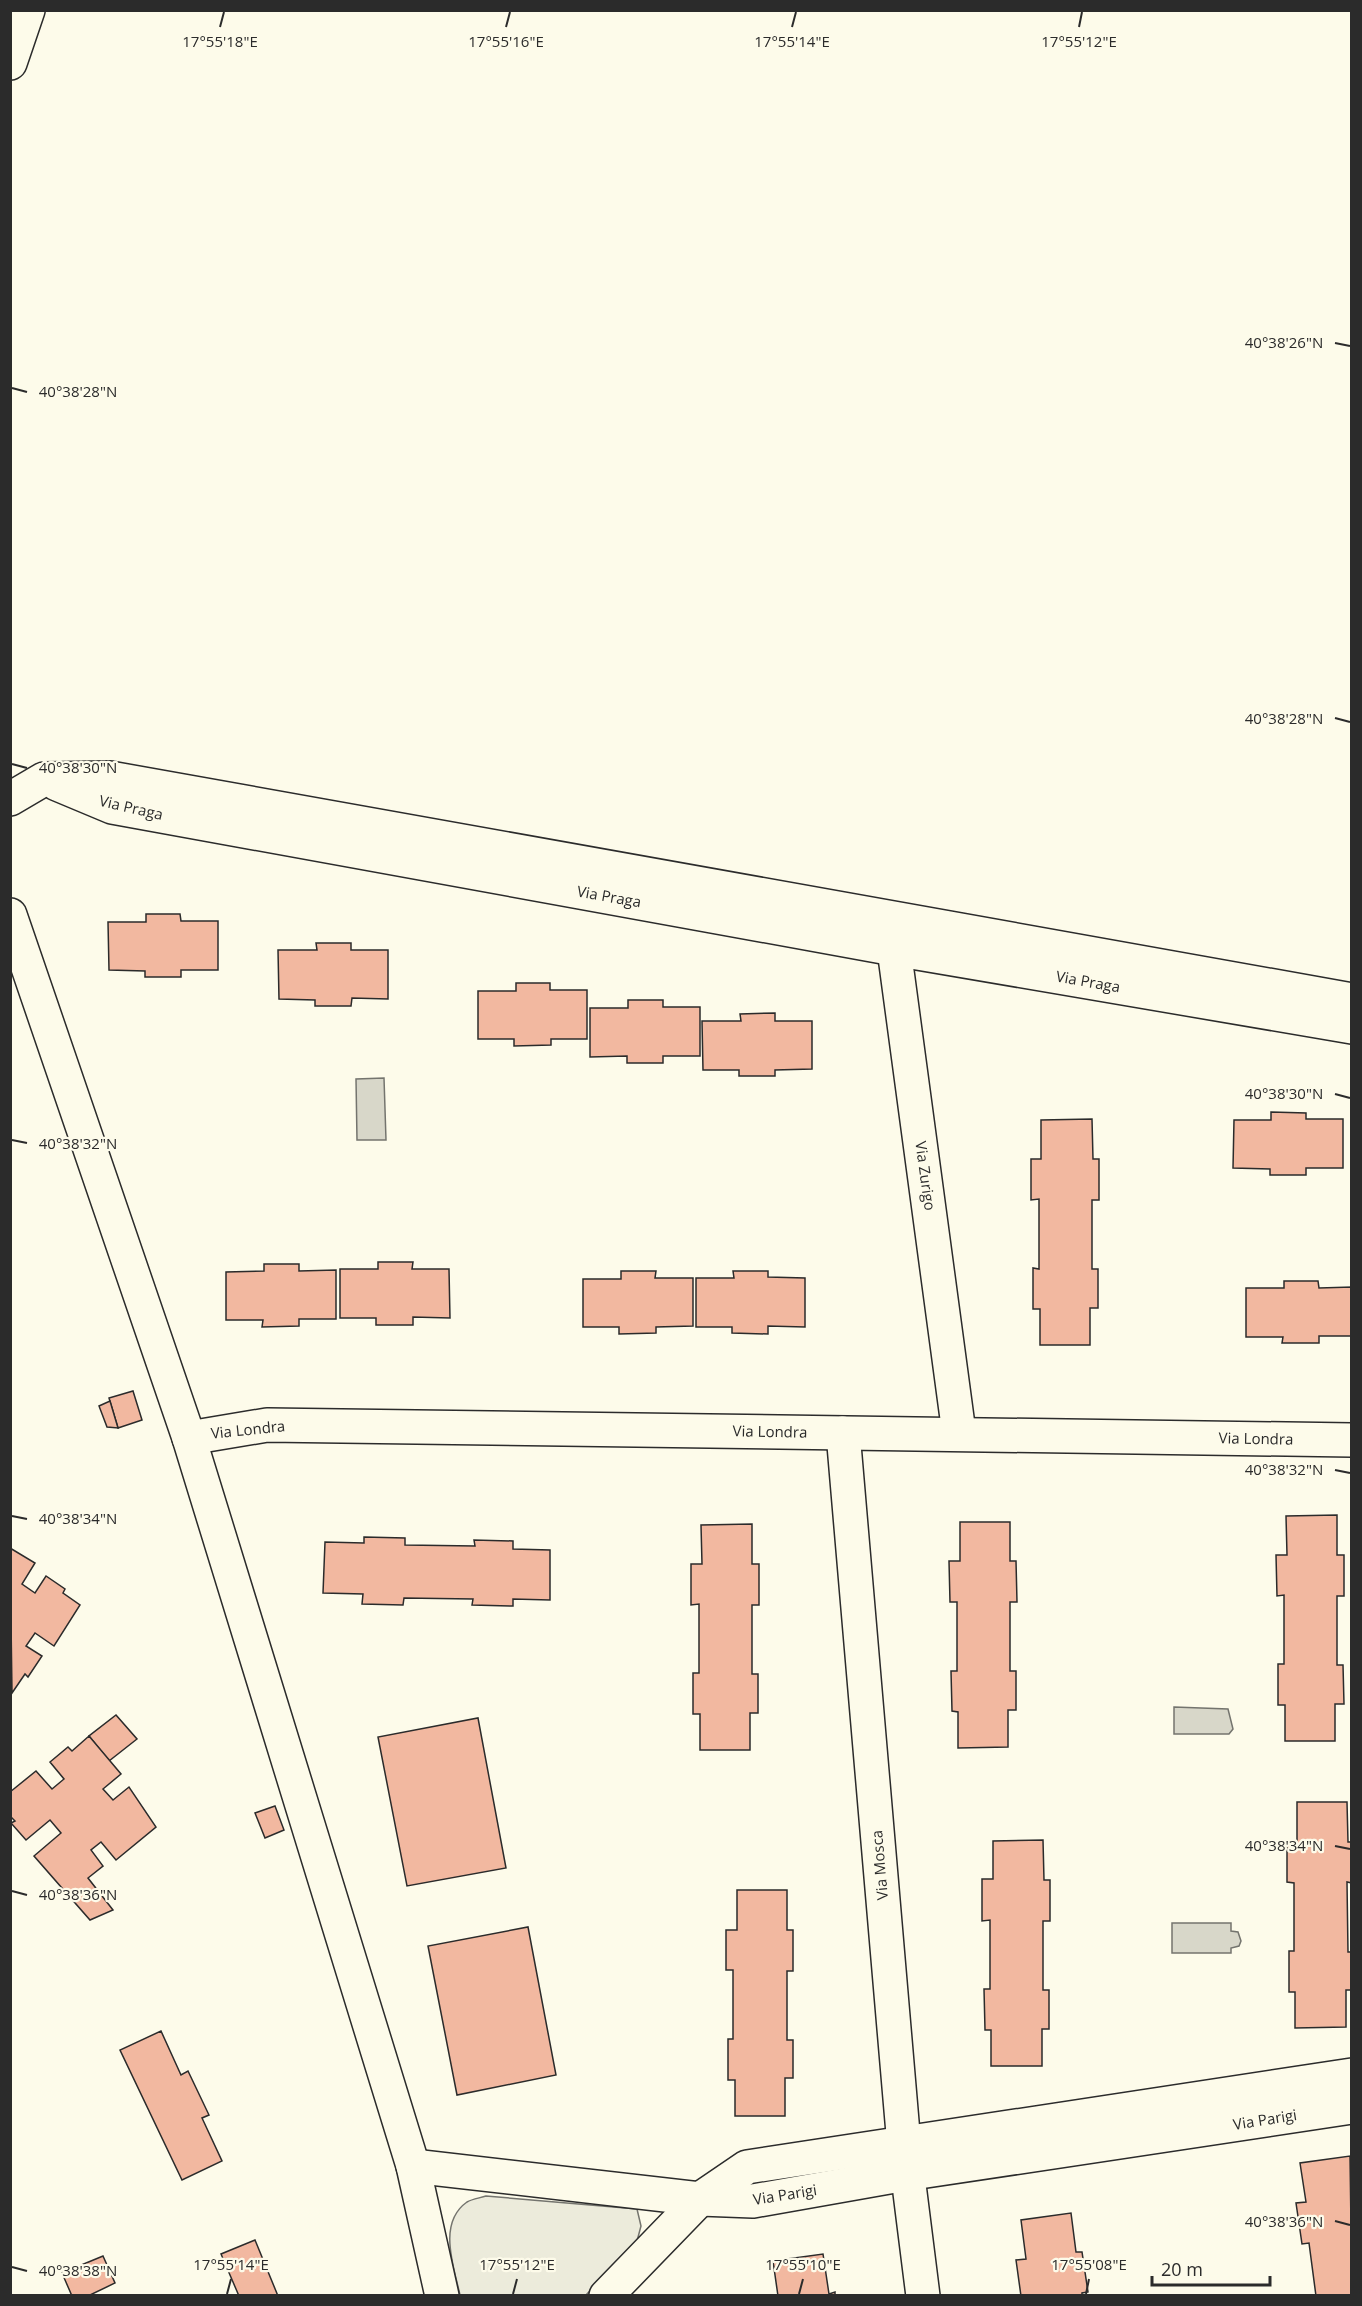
<svg xmlns="http://www.w3.org/2000/svg" width="1362" height="2306" font-family="'Open Sans',sans-serif">
  <style>
    .green { fill: #ecebdb; stroke: #74746e; stroke-width: 1.5 }
    .water { fill: #d8d7c9; stroke: #74746e; stroke-width: 1.5 }
    .building { fill: #f2b8a0; stroke: #2b2b2b; stroke-width: 1.5 }
    .lines { fill: none; stroke-linecap: round; stroke-linejoin: round }
    .minor-casing { stroke: #2b2b2b; stroke-width: 36 }
    .secondary-casing { stroke: #2b2b2b; stroke-width: 36 }
    .minor { stroke: #fdfbea; stroke-width: 33 }
    .secondary { stroke: #fdfbea; stroke-width: 33 }
    .ticks { fill: none; stroke: #2b2b2b; stroke-width: 2 }
    .labels { text-anchor: middle; stroke-width: 4.5; stroke-linejoin: round; paint-order: stroke }
    .street-label { font-size: 15px; fill: #2b2b2b; stroke: #fdfbea }
    .ticks-label { font-size: 15px; text-anchor: middle; fill: #2b2b2b; stroke: #fdfbea; stroke-width: 4.5; stroke-linejoin: round; paint-order: stroke }
  </style>
  <rect width="100%" height="100%" fill="#fdfbea"/>
  <path class="green" d="M 486,2196 L 637,2209 L 641,2226 L 637,2241 L 586,2295 L 460,2295 C 454,2267 437,2223 467,2202 C 472,2199 480,2198 486,2196 Z"/>
  <g class="water">
    <polygon points="384,1078 386,1140 357,1140 356,1079"/>
    <polygon points="1174,1707 1228,1709 1233,1729 1229,1734 1174,1734"/>
    <polygon points="1172,1923 1231,1923 1231,1931 1238,1932 1241,1941 1239,1946 1231,1948 1231,1953 1172,1953"/>
  </g>
  <g class="building">
    <polygon points="146,914 180,914 181,921 218,921 218,970 181,970 181,977 145,977 145,971 109,970 108,922 146,922"/>
    <polygon points="316,943 351,943 351,950 388,950 388,999 352,998 351,1006 315,1006 315,1000 279,999 278,950 317,950"/>
    <polygon points="516,983 550,983 550,990 587,990 587,1039 551,1039 551,1045 514,1046 514,1039 478,1039 478,991 516,991"/>
    <polygon points="628,1000 663,1000 663,1007 700,1007 700,1056 663,1056 663,1063 627,1063 627,1056 590,1057 590,1008 628,1008"/>
    <polygon points="775,1013 775,1021 812,1021 812,1069 775,1070 775,1076 739,1076 739,1070 703,1070 702,1021 741,1021 740,1014"/>
    <polygon points="1271,1112 1306,1113 1306,1119 1343,1119 1343,1168 1306,1168 1306,1175 1270,1175 1270,1169 1233,1168 1234,1120 1271,1120"/>
    <polygon points="1092,1119 1093,1159 1099,1159 1099,1200 1092,1200 1092,1269 1098,1269 1098,1308 1090,1308 1090,1345 1040,1345 1040,1309 1033,1309 1033,1268 1039,1269 1039,1199 1031,1200 1031,1159 1041,1159 1041,1120"/>
    <polygon points="378,1262 413,1262 412,1269 449,1269 450,1318 413,1317 413,1325 376,1325 376,1318 340,1318 340,1269 378,1269"/>
    <polygon points="264,1264 299,1264 299,1271 336,1270 336,1319 299,1319 299,1326 262,1327 263,1320 226,1320 226,1272 264,1271"/>
    <polygon points="621,1271 656,1271 655,1278 693,1278 693,1326 656,1327 656,1333 619,1334 619,1327 583,1327 583,1279 621,1279"/>
    <polygon points="733,1271 768,1271 768,1277 805,1278 805,1327 768,1326 768,1334 732,1333 732,1327 696,1327 696,1278 734,1278"/>
    <polygon points="1284,1281 1318,1281 1319,1288 1352,1287 1352,1336 1319,1336 1319,1343 1282,1343 1283,1337 1246,1337 1246,1288 1284,1288"/>
    <polygon points="133,1391 142,1420 118,1428 109,1398"/>
    <polygon points="110,1401 118,1428 107,1427 99,1406"/>
    <polygon points="1337,1515 1337,1555 1344,1555 1344,1596 1337,1596 1337,1665 1343,1665 1344,1704 1335,1704 1335,1741 1285,1741 1285,1705 1278,1705 1278,1664 1284,1664 1284,1595 1277,1596 1276,1555 1287,1555 1286,1516"/>
    <polygon points="960,1522 1010,1522 1010,1561 1016,1561 1017,1602 1010,1602 1010,1671 1016,1671 1016,1710 1008,1710 1008,1747 958,1748 958,1712 952,1711 951,1671 957,1671 957,1602 950,1602 949,1561 960,1561"/>
    <polygon points="752,1524 752,1564 759,1564 759,1605 752,1605 752,1674 758,1674 758,1713 750,1713 750,1750 700,1750 700,1714 693,1714 693,1673 699,1673 699,1604 691,1605 691,1564 702,1564 701,1525"/>
    <polygon points="364,1537 405,1538 405,1545 475,1546 474,1540 513,1541 513,1549 550,1550 550,1600 513,1599 513,1606 472,1605 473,1599 404,1598 403,1605 362,1604 363,1594 323,1593 325,1542 364,1543"/>
    <polygon points="10,1548 35,1563 22,1584 35,1593 46,1576 65,1589 63,1593 80,1605 54,1646 35,1633 26,1646 42,1656 28,1677 25,1674 12,1693"/>
    <polygon points="116,1715 137,1739 109,1761 89,1736"/>
    <polygon points="478,1718 506,1868 407,1886 378,1737"/>
    <polygon points="89,1736 121,1774 103,1789 113,1800 129,1787 156,1827 116,1860 101,1842 91,1850 103,1866 88,1878 113,1910 90,1920 34,1856 61,1833 50,1820 26,1840 11,1823 15,1821 10,1816 10,1792 36,1771 52,1789 64,1779 50,1762 68,1747 72,1751"/>
    <polygon points="1297,1802 1347,1802 1348,1842 1352,1842 1352,1883 1347,1882 1348,1952 1352,1952 1352,1990 1346,1990 1346,2027 1295,2028 1295,1992 1289,1992 1289,1951 1294,1951 1294,1883 1287,1882 1287,1842 1297,1842"/>
    <polygon points="275,1806 284,1830 265,1838 255,1813"/>
    <polygon points="1043,1840 1044,1880 1050,1880 1050,1921 1043,1921 1043,1990 1049,1990 1049,2029 1042,2029 1042,2066 991,2066 991,2030 985,2030 984,1989 990,1989 990,1920 982,1921 982,1879 993,1879 993,1841"/>
    <polygon points="737,1890 787,1890 787,1930 793,1930 793,1971 787,1971 787,2040 793,2040 793,2078 785,2078 785,2116 735,2116 735,2080 728,2080 728,2039 733,2039 733,1970 726,1970 726,1930 737,1930"/>
    <polygon points="528,1927 556,2075 457,2095 428,1946"/>
    <polygon points="161,2031 181,2075 188,2071 209,2115 202,2118 222,2161 182,2180 120,2050"/>
    <polygon points="1350,2156 1352,2296 1316,2296 1309,2243 1302,2244 1296,2203 1306,2202 1300,2163"/>
    <polygon points="1071,2213 1076,2252 1082,2252 1088,2292 1082,2293 1082,2296 1021,2296 1016,2260 1026,2259 1021,2220"/>
    <polygon points="255,2240 278,2296 239,2296 221,2254"/>
    <polygon points="823,2254 829,2294 835,2292 835,2296 778,2296 773,2261"/>
    <polygon points="103,2256 115,2283 88,2296 72,2296 62,2273"/>
  </g>
  <g class="lines">
    <g class="minor-casing">
      <g id="minor">
        <polyline points="57,784 112,807 894,949 1352,1027"/>
        <polyline points="10,799 44,779 110,778 1352,1000"/>
        <polyline points="10,915 189,1438 413,2166 442,2296"/>
        <polyline points="896,929 894,949 959,1433"/>
        <polyline points="843,1433 904,2145 923,2296"/>
        <polyline points="189,1438 267,1425 1352,1440"/>
        <polyline points="413,2166 700,2199 753,2201 906,2174 1352,2107"/>
        <polyline points="606,2296 700,2199 747,2167 1352,2075"/>
      </g>
    </g>
    <g class="secondary-casing">
      <polyline id="secondary" points="10,63 28,10"/>
    </g>
    <use href="#minor" class="minor"/>
    <use href="#secondary" class="secondary"/>
  </g>
  <path class="ticks" d="M 220,27 L 224,12M 506,27 L 510,12M 792,27 L 796,12M 1079,27 L 1082,12M 1335,343 L 1350,346M 12,388 L 27,392M 1335,718 L 1350,722M 12,764 L 27,768M 1335,1094 L 1350,1098M 12,1140 L 27,1143M 1335,1470 L 1350,1473M 12,1516 L 27,1519M 1335,1846 L 1350,1849M 12,1891 L 27,1895M 1335,2221 L 1350,2225M 12,2267 L 27,2271M 227,2294 L 231,2279M 513,2294 L 517,2279M 799,2294 L 803,2279M 1086,2294 L 1089,2279"/>
  <g class="labels">
    <g class="street-label">
      <text transform="translate(131 808) rotate(13)" y="5">Via Praga</text>
      <text transform="translate(609 897) rotate(10)" y="5">Via Praga</text>
      <text transform="translate(1088 982) rotate(10)" y="5">Via Praga</text>
      <text transform="translate(925 1176) rotate(82)" y="5">Via Zurigo</text>
      <text transform="translate(248 1430) rotate(-6)" y="5">Via Londra</text>
      <text transform="translate(770 1432) rotate(1)" y="5">Via Londra</text>
      <text transform="translate(1256 1439) rotate(1)" y="5">Via Londra</text>
      <text transform="translate(880 1865) rotate(-95)" y="5">Via Mosca</text>
      <text transform="translate(1265 2120) rotate(-9)" y="5">Via Parigi</text>
      <text transform="translate(785 2195) rotate(-9)" y="5">Via Parigi</text>
    </g>
  </g>
  <g class="ticks-label">
    <text x="220" y="47">17°55'18"E</text>
    <text x="792" y="47">17°55'14"E</text>
    <text x="1079" y="47">17°55'12"E</text>
    <text x="506" y="47">17°55'16"E</text>
    <text x="1284" y="348">40°38'26"N</text>
    <text x="78" y="397">40°38'28"N</text>
    <text x="1284" y="724">40°38'28"N</text>
    <text x="78" y="773">40°38'30"N</text>
    <text x="1284" y="1099">40°38'30"N</text>
    <text x="78" y="1149">40°38'32"N</text>
    <text x="1284" y="1475">40°38'32"N</text>
    <text x="78" y="1524">40°38'34"N</text>
    <text x="1284" y="1851">40°38'34"N</text>
    <text x="78" y="1900">40°38'36"N</text>
    <text x="1284" y="2227">40°38'36"N</text>
    <text x="231" y="2270">17°55'14"E</text>
    <text x="517" y="2270">17°55'12"E</text>
    <text x="803" y="2270">17°55'10"E</text>
    <text x="1089" y="2270">17°55'08"E</text>
    <text x="78" y="2276">40°38'38"N</text>
  </g>
  <rect width="1362" height="2306" fill="none" stroke="#2b2b2b" stroke-width="24"/>
  <path d="M1152 2276v9h118v-9" fill="none" stroke="#2b2b2b" stroke-width="3"/>
  <text x="1161" y="2276" font-size="18" fill="#2b2b2b" stroke="#fdfbea" stroke-width="4.5" paint-order="stroke">20 m</text>
</svg>
